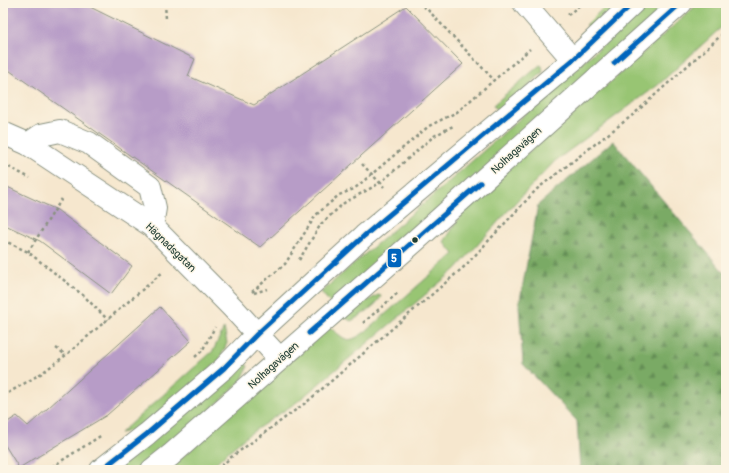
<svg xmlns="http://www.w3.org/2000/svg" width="729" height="473" font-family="Pangolin,sans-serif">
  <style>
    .grass { fill: #98c573; stroke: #5c8154 }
    .forest { fill: url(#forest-firs); stroke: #4c744c }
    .building { fill: #b79cc7 }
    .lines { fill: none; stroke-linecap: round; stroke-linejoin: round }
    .minor-casing { stroke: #8a9281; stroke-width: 24 }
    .path { stroke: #8a9281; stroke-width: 2.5; stroke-dasharray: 3 3; stroke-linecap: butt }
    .minor { stroke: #fff; stroke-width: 22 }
    .bus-1-casing { stroke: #fcf5e5; stroke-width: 8 }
    .bus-1 { stroke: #0065bd; stroke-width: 5 }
    .bus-dot { fill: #1f3d34; stroke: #fcf5e5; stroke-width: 1.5 }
    .labels { text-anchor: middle; stroke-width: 3; stroke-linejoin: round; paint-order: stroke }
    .street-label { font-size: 11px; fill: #1f3d34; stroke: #fcf5e5 }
    .line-badge { stroke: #fcf5e5; stroke-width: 1.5 }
    .badge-label { font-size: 11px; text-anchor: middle; font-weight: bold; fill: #fff }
  </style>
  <defs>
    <pattern id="forest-firs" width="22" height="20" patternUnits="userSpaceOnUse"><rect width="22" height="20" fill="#7aaa65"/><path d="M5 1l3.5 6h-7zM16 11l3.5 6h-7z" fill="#638c54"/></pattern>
  </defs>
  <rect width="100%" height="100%" fill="#fcf5e5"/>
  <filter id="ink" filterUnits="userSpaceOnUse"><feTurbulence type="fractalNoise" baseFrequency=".025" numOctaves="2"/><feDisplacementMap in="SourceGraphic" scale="8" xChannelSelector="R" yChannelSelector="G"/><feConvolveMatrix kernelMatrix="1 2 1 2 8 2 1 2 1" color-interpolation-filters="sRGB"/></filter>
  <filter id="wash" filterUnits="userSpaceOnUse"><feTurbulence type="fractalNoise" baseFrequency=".012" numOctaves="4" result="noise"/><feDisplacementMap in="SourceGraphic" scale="16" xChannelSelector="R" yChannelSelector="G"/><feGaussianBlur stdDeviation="0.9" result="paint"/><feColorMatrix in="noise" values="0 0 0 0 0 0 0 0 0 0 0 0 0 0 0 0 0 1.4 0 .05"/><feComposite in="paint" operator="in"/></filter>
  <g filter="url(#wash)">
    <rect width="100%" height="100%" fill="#f6e7ce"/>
    <g class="grass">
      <polygon points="608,3 625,3 591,28 586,25"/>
      <polygon points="650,3 672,3 332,305 321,292 445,185"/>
      <path d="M 699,3 L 726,3 L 726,23 L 658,85 L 555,161 L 514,204 L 456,269 L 297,402 L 248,435 L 222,457 L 209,470 L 167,470 L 329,327 C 347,340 346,345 365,332 L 454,254 L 444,242 L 467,206 L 521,158 L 563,124 Z"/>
      <polygon points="540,65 542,66 543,72 500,113 493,105"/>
      <path d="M 378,295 L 381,296 C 377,306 360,316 351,321 L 342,316 L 358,306 Z"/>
      <polygon points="224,328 227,343 219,361 141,429 120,433 213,351"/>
      <polygon points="243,362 248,366 242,380 169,449 141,470 115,470"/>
    </g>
    <polygon class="forest" points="613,141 726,275 726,470 580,470 577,421 523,364 519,305 538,205"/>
    <g id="blocks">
      <g class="building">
        <polygon points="3,3 82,3 195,59 188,76 254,105 406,6 463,64 260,247 3,66"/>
        <polygon points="3,185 57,210 132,266 111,294 40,241 3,224"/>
        <polygon points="160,307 191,341 107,415 19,468 3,442 3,425 17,416 28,426"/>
      </g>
    </g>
  </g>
  <g filter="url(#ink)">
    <use href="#blocks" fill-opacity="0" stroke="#8a9281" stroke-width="1"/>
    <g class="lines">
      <g class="minor-casing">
        <g id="minor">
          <polyline points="524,3 573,60"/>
          <polyline points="3,133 28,144 152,226 233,308 280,359"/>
          <polyline points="28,144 41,135 60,131 89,143 150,187 155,208 152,226"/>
          <polyline points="101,470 147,434 224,368 257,334 364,236 573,60 633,3"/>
          <polyline points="152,470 171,455 280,359 415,241 681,3"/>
        </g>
      </g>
      <g class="path">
        <polyline points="165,3 166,19"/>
        <polyline points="418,3 427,9 494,80"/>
        <polyline points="568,15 582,3"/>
        <polyline points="3,164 30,178"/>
        <polyline points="362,164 384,187"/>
        <polyline points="3,240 28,252 84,296 108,320"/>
        <polyline points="3,250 7,242"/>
        <polyline points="28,252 63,197"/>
        <polyline points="299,260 321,224 344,203 380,183 434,136 453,126"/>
        <polyline points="252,292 285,264 316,215 339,195 354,189 429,126 457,112 530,49"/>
        <polyline points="254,293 267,289"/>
        <polyline points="363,323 399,292"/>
        <polyline points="56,348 66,355"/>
        <polyline points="195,357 202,351 215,327"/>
        <polyline points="3,396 42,373 66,355 163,272"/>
        <polyline points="47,470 102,435"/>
        <polyline points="217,470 230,458 308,401 465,266 537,189 634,114 726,31"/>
      </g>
      <use href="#minor" class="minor"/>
      <g class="bus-1-casing">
        <g id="bus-1">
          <polyline points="614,63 681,3"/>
          <polyline points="309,333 480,183"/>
          <polyline points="101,470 147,434 224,368 257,334 364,236 573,60 633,3"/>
        </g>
      </g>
      <use href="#bus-1" class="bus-1"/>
    </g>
  </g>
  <circle class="bus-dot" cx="415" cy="240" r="3.5"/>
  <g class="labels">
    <g class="street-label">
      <text transform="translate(516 150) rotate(-42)" y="4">Nolhagavägen</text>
      <text transform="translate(171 247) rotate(44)" y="4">Hägnadsgatan</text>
      <text transform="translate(273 365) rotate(-42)" y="4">Nolhagavägen</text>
    </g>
  </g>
  <rect class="line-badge" x="387" y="248" width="15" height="20" rx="4" fill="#0065bd"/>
  <g class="badge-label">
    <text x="394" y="262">5</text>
  </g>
  <rect width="729" height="473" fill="none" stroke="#fcf5e5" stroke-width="16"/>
</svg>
